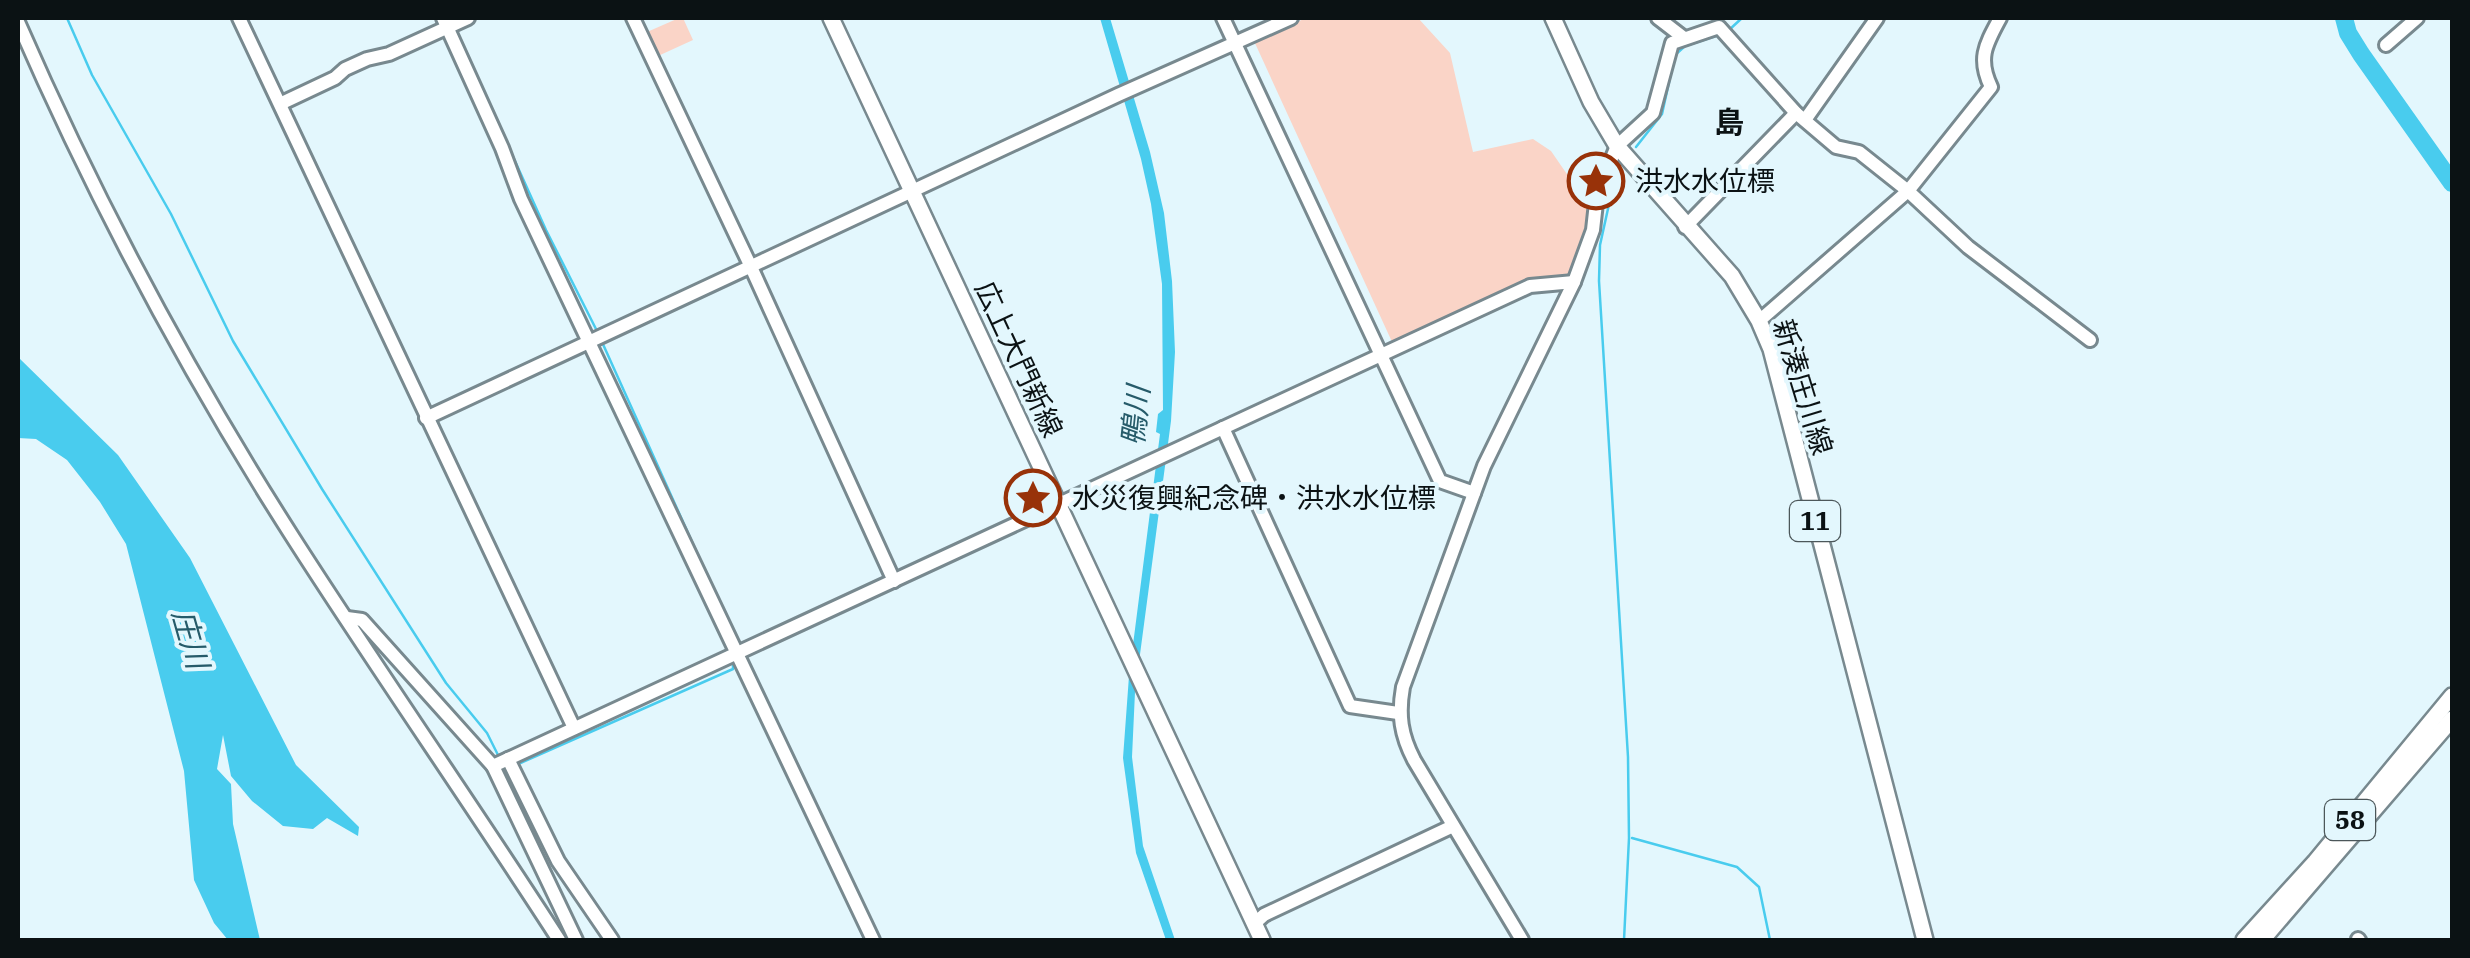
<svg xmlns="http://www.w3.org/2000/svg" width="2470" height="958" font-family="'IBM Plex Serif','Noto Sans JP',serif">
  <style>
    .green { fill: #fad4c7 }
    .water { fill: #49ccee }
    .lines { fill: none; stroke-linecap: round; stroke-linejoin: round }
    .stream { stroke: #49ccee; stroke-width: 2.5 }
    .river { stroke: #49ccee; stroke-width: 18 }
    .minor-casing { stroke: #78898f; stroke-width: 18 }
    .major-casing { stroke: #78898f; stroke-width: 20 }
    .minor { stroke: #fff; stroke-width: 12 }
    .major { stroke: #fff; stroke-width: 15 }
    .labels { text-anchor: middle; stroke-width: 8; stroke-linejoin: round; paint-order: stroke }
    .shield { fill: #e3f7fd; stroke: #4c575a; stroke-width: 2.5 }
    .shield-label { font-size: 25px; font-weight: bold; fill: #0b1214 }
    .poi-label { font-size: 28px; fill: #0b1214; stroke: #e3f7fd; text-anchor: start }
    .street-label { font-size: 28px; fill: #0b1214; stroke: #e3f7fd }
    .neighbourhood-label { font-size: 30px; font-weight: bold; fill: #0b1214; stroke: #e3f7fd }
    .water-label { font-size: 30px; font-style: italic; fill: #265b6a; stroke: #e3f7fd }
  </style>
  <rect width="100%" height="100%" fill="#e3f7fd"/>
  <g class="green">
    <polygon points="679,18 683,18 693,40 658,56 647,32"/>
    <polygon points="1306,18 1418,18 1450,53 1473,152 1533,139 1551,151 1571,180 1606,170 1583,272 1527,283 1393,344 1254,41"/>
  </g>
  <g class="water">
    <polygon points="1100,18 1110,18 1150,152 1164,213 1172,281 1175,352 1171,421 1135,692 1132,757 1143,846 1175,940 1166,940 1136,853 1123,758 1129,676 1160,434 1156,432 1158,414 1163,410 1162,284 1151,204 1141,159"/>
    <polygon points="18,357 118,455 190,558 296,765 359,827 358,836 327,818 313,829 283,826 252,801 231,776 223,735 217,769 231,784 233,824 260,940 228,940 214,923 194,880 184,771 126,544 100,502 67,460 36,439 18,438"/>
  </g>
  <g class="lines">
    <g class="stream">
      <polyline points="67,18 92,75 171,214 233,341 322,489 446,683 487,733 499,757"/>
      <polyline points="456,30 546,230 597,331"/>
      <polyline points="1729,30 1742,18"/>
      <polyline points="1636,147 1662,114 1675,55 1685,46 1719,35"/>
      <polyline points="1617,168 1600,245 1599,281 1628,757 1629,838 1624,940"/>
      <polyline points="602,342 720,604"/>
      <polyline points="503,765 552,863 604,940"/>
      <polyline points="516,765 733,669 733,660"/>
      <polyline points="1632,838 1737,867 1759,887 1770,940"/>
    </g>
    <polyline class="river" points="2344,18 2348,33 2361,54 2452,183"/>
    <g class="minor-casing">
      <g id="minor">
        <polyline points="239,18 574,728"/>
        <polyline points="443,18 502,148 521,199 873,940"/>
        <polyline points="633,18 751,267 894,581"/>
        <polyline points="1223,18 1440,481 1474,493"/>
        <polyline points="1658,18 1684,38"/>
        <path d="M 18,22 C 95,199 188,373 292,536 C 379,672 472,805 559,940"/>
        <polyline points="2386,45 2417,18"/>
        <polyline points="282,103 335,78 345,69 367,59 389,54 468,18"/>
        <polyline points="1805,120 1877,18"/>
        <polyline points="1685,227 1796,113"/>
        <path d="M 1759,321 L 1908,191 L 1991,87 C 1977,58 1986,44 2000,18"/>
        <polyline points="426,418 1118,95 1291,18"/>
        <polyline points="1223,428 1350,706 1398,713"/>
        <polyline points="347,618 362,620 493,766 1530,286 1574,282"/>
        <polyline points="508,759 558,861 612,940"/>
        <polyline points="493,766 576,940"/>
        <polyline points="1254,924 1264,915 1453,826"/>
        <polyline points="2358,939 2359,940"/>
        <path d="M 1522,940 L 1414,760 C 1401,735 1398,715 1403,687 L 1484,466 L 1574,282 L 1593,230 L 1597,194 L 1617,146 L 1653,113 L 1672,43 L 1719,27 L 1796,113 L 1836,147 L 1859,152 L 1908,191 L 1968,247 L 2090,340"/>
      </g>
    </g>
    <g class="major-casing">
      <g id="major">
        <polyline points="831,18 1262,940"/>
        <polyline points="1553,18 1591,102 1617,146 1732,276 1759,321 1771,349 1925,940"/>
        <polyline points="2244,940 2315,862 2452,696"/>
        <polyline points="2262,940 2452,719"/>
      </g>
    </g>
    <use href="#minor" class="minor"/>
    <use href="#major" class="major"/>
  </g>
  <defs>
    <g id="sight-ring" transform="scale(2.875)"><circle r="9.5" fill="#e3f7fd" stroke="#983209" stroke-width="1.5"/><path d="M0-6L1.8-2.2L6-1.7L2.9 1.2L3.7 5.4L0 3.3L-3.7 5.4L-2.9 1.2L-6-1.7L-1.8-2.2Z" fill="#983209"/></g>
  </defs>
  <g fill-rule="evenodd">
    <use href="#sight-ring" x="1596" y="181"/>
    <use href="#sight-ring" x="1033" y="498"/>
  </g>
  <g class="labels">
    <g class="shield">
      <rect x="1790" y="501" width="50" height="40" rx="8"/>
      <rect x="2325" y="800" width="50" height="40" rx="8"/>
    </g>
    <g class="shield-label">
      <text x="1815" y="530">11</text>
      <text x="2350" y="829">58</text>
    </g>
    <g class="poi-label">
      <text x="1635" y="191">洪水水位標</text>
      <text x="1072" y="508">水災復興紀念碑・洪水水位標</text>
    </g>
    <g class="street-label">
      <text transform="translate(1019 359) rotate(65)" y="10">広上大門新線</text>
      <text transform="translate(1803 387) rotate(73)" y="10">新湊庄川線</text>
    </g>
    <g class="neighbourhood-label">
      <text x="1729" y="133">島</text>
    </g>
    <g class="water-label">
      <text transform="translate(1136 416) rotate(-84)" y="10">鴨川</text>
      <text transform="translate(190 639) rotate(74)" y="10">庄川</text>
    </g>
  </g>
  <rect width="2470" height="958" fill="none" stroke="#0b1214" stroke-width="40"/>
</svg>
